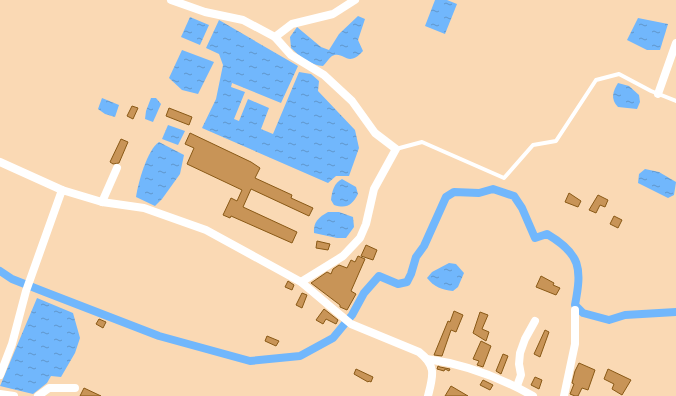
<svg xmlns="http://www.w3.org/2000/svg" width="676" height="396" font-family="Jost,sans-serif">
  <style>
    .water { fill: url(#water-ripples) }
    .lines { fill: none; stroke-linecap: round; stroke-linejoin: round }
    .canal { stroke: #71b7fc; stroke-width: 8 }
    .building { fill: #c89457; stroke: #895916 }
    .service { stroke: #fff; stroke-width: 4 }
    .minor { stroke: #fff; stroke-width: 8 }
  </style>
  <defs>
    <pattern id="water-ripples" width="26" height="14" patternUnits="userSpaceOnUse"><rect width="26" height="14" fill="#71b7fc"/><path d="M2 4q2-2 4 0t4 0M15 11q2-2 4 0t4 0" fill="none" stroke="#5f96cb"/></pattern>
  </defs>
  <rect width="100%" height="100%" fill="#fad9b4"/>
  <g class="water">
    <polygon points="435,0 447,0 457,4 445,34 425,26"/>
    <path d="M 358,16 L 365,19 L 358,40 L 363,51 C 347,69 344,50 332,56 C 329,58 326,63 323,66 C 312,66 299,56 291,48 L 290,37 L 297,27 L 321,47 L 329,50 L 339,34 Z"/>
    <polygon points="190,17 209,25 200,45 181,37"/>
    <polygon points="638,18 668,24 660,50 647,50 627,40"/>
    <polygon points="219,20 298,66 281,103 232,83 231,87 245,92 234,119 239,121 248,99 269,108 261,129 273,134 299,72 311,74 319,81 318,91 355,130 359,148 349,176 336,176 328,183 202,128 216,99 223,65 219,54 206,48"/>
    <polygon points="182,50 214,62 198,94 182,90 169,78"/>
    <path d="M 618,83 L 629,86 L 639,95 L 640,102 L 637,109 L 618,107 C 610,99 613,91 618,83 Z"/>
    <polygon points="102,98 119,105 115,117 105,114 98,109"/>
    <polygon points="151,98 156,98 161,104 153,122 145,119 146,111"/>
    <polygon points="168,125 185,131 178,145 162,139"/>
    <path d="M 159,142 L 184,155 L 180,174 L 162,199 L 155,206 L 136,197 C 138,183 147,150 159,142 Z"/>
    <polygon points="645,169 659,172 676,182 674,195 668,198 638,183 639,174"/>
    <path d="M 342,179 L 356,187 L 358,194 C 352,205 347,209 334,205 L 331,200 C 332,191 334,183 342,179 Z"/>
    <path d="M 328,212 L 339,212 L 353,217 L 354,227 L 346,238 L 337,238 L 314,233 C 313,222 319,217 328,212 Z"/>
    <path d="M 449,263 L 456,264 L 464,273 L 458,287 L 453,291 C 442,290 434,287 427,278 L 432,272 Z"/>
    <polygon points="37,298 73,313 80,338 75,353 61,377 51,376 47,383 33,394 0,386"/>
  </g>
  <g class="lines">
    <path class="canal" d="M 0,271 L 12,279 L 45,292 L 159,336 L 250,361 L 300,356 L 333,338 L 352,315 L 364,293 L 379,276 L 398,284 L 407,282 L 411,274 L 416,257 L 424,246 L 446,197 L 454,192 L 479,193 L 493,189 L 514,196 L 522,208 L 535,238 L 547,234 C 581,254 582,268 575,305 L 583,313 L 609,320 L 625,315 L 676,312"/>
  </g>
  <g class="building">
    <polygon points="132,106 138,108 133,119 127,116"/>
    <polygon points="169,108 192,117 189,125 166,116"/>
    <polygon points="190,133 251,162 260,168 255,178 292,195 291,198 313,208 309,216 251,189 243,207 297,232 292,243 231,216 230,218 223,215 231,198 237,201 242,190 187,164 194,148 185,144"/>
    <polygon points="121,139 128,142 119,163 113,164 110,162"/>
    <polygon points="569,193 581,201 578,207 565,202"/>
    <polygon points="598,195 608,200 605,207 600,205 596,213 589,210"/>
    <polygon points="614,216 622,220 618,228 610,224"/>
    <polygon points="317,241 330,244 328,250 316,248"/>
    <polygon points="366,245 377,250 373,260 361,256"/>
    <polygon points="358,256 365,259 351,291 356,294 347,310 340,307 340,305 311,283 327,272 331,274 333,269 339,265 347,268 351,260 355,262"/>
    <polygon points="541,276 554,283 553,285 560,288 556,295 536,287"/>
    <polygon points="288,281 294,285 292,290 285,287"/>
    <polygon points="302,293 307,295 302,308 296,305"/>
    <polygon points="324,309 338,320 336,324 326,319 323,324 316,320"/>
    <polygon points="454,311 463,315 456,332 451,330 442,356 434,355 448,321 450,322"/>
    <polygon points="480,312 488,315 482,329 489,332 486,341 473,333"/>
    <polygon points="99,319 106,322 103,328 96,324"/>
    <polygon points="545,330 549,332 540,357 534,354"/>
    <polygon points="267,336 279,341 276,346 265,341"/>
    <polygon points="481,341 491,346 483,367 477,365 479,361 473,359"/>
    <polygon points="503,354 508,356 501,374 496,371"/>
    <polygon points="579,363 595,370 588,390 582,388 578,396 575,396 570,394 574,384 572,383 575,371"/>
    <polygon points="438,366 440,367 450,369 449,371 445,369 444,371 437,369"/>
    <polygon points="356,369 373,377 371,382 369,381 368,382 354,374"/>
    <polygon points="608,369 631,380 622,395 612,389 614,384 604,379"/>
    <polygon points="535,377 542,380 539,389 531,385"/>
    <polygon points="483,380 493,385 490,390 480,385"/>
    <polygon points="451,386 468,396 445,396"/>
    <polygon points="84,388 101,396 80,396"/>
  </g>
  <g class="lines">
    <polyline class="service" points="396,149 422,142 504,178 533,145 556,141 596,80 619,74 651,91 676,101"/>
    <g class="minor">
      <polyline points="171,0 205,12 243,20 275,37"/>
      <polyline points="658,94 676,43"/>
      <polyline points="0,162 62,190"/>
      <polyline points="102,202 117,168"/>
      <polyline points="301,282 343,256 360,238 366,224 374,189 396,149 375,133 352,101 324,75 291,55 275,37 292,24 333,14 355,0"/>
      <path d="M 427,359 C 464,364 501,378 533,396"/>
      <path d="M 0,375 L 12,344 L 26,291 L 62,190 L 102,202 L 144,208 L 206,230 L 301,282 L 351,324 L 419,352 C 437,366 433,376 428,396"/>
      <polyline points="517,386 521,375 519,364 520,353 525,339 535,321"/>
      <polyline points="0,394 14,396"/>
      <polyline points="38,396 49,388 75,388"/>
      <polyline points="564,396 575,344 575,310"/>
    </g>
  </g>
</svg>
